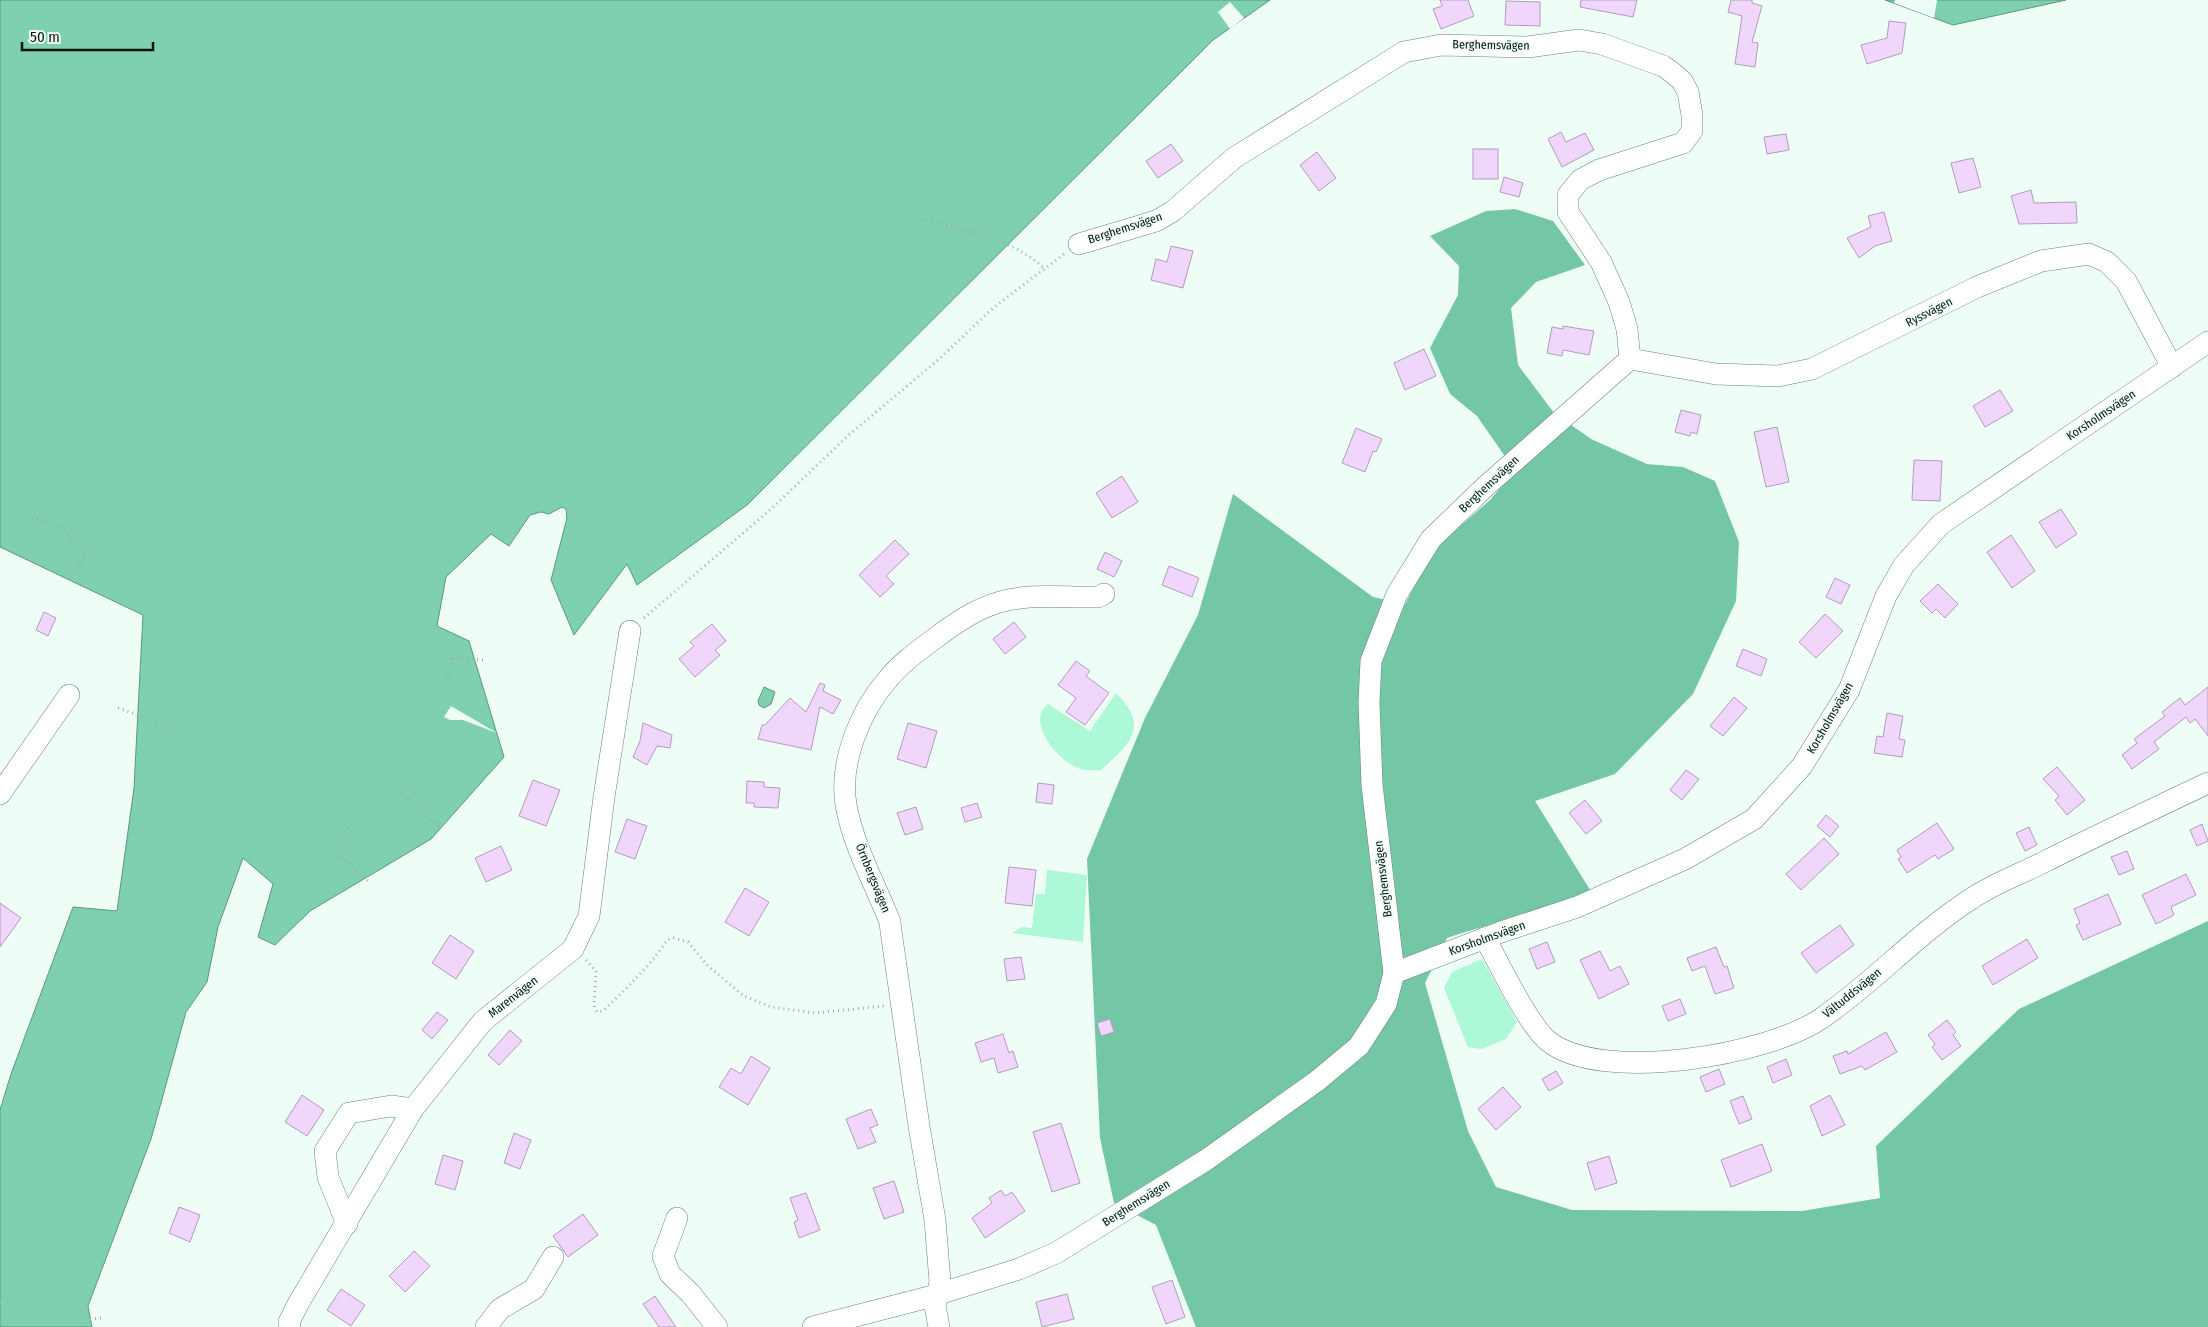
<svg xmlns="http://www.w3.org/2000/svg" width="2208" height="1327" font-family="'Fira Sans Condensed',sans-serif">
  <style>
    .green { fill: #acf8d7 }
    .forest { fill: #74c7a5 }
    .water { fill: #7ed0af; stroke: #5a987f }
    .pier { fill: #eefdf6 }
    .building { fill: #f0d6fb; stroke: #b29dbb }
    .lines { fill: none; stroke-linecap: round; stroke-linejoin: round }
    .minor-casing { stroke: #638878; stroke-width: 22 }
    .path { stroke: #a0afa8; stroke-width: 3; stroke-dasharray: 1 4; stroke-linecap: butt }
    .minor { stroke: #fff; stroke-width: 21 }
    .labels { text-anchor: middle; stroke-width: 4; stroke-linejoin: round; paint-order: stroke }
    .street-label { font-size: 12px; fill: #06150f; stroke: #eefdf6 }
  </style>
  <rect width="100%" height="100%" fill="#eefdf6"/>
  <g class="green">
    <path d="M 1116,693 C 1151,727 1129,744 1101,770 C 1095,770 1087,771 1081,769 C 1063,764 1035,734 1041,713 C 1042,710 1046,706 1048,704 L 1090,731 Z"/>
    <polygon points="1047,870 1087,875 1083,942 1012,933 1022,927 1032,928 1036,894 1045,894"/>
    <polygon points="1482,959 1517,1022 1506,1039 1481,1049 1468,1047 1444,988 1452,972"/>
  </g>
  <path class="forest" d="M 1515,209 L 1553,221 L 1585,265 L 1536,282 L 1511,308 L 1518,365 L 1554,413 L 1591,439 L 1647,464 L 1683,467 L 1715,481 L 1739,542 L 1736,601 L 1693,694 L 1615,774 L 1535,801 L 1592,893 C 1546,914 1495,921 1447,938 L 1425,983 L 1468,1131 L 1496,1187 L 1572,1210 L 1802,1211 L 1880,1198 L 1876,1146 L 2019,1009 L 2208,921 L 2208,1327 L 1196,1327 L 1156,1225 L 1114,1203 L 1100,1138 L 1087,859 L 1145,718 L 1198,615 L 1233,494 L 1373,597 L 1405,604 L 1434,549 L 1490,500 L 1515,471 L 1477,416 L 1450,394 L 1430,348 L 1458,295 L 1459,266 L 1430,236 L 1486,211 Z"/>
  <g class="water">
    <polygon points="0,0 1270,0 1213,40 747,505 637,585 627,564 574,635 551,580 567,518 566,509 562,507 549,514 541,512 530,515 509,546 491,534 446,577 437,626 469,641 504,757 431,839 310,911 275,945 258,937 273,884 243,858 218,927 207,982 186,1012 151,1139 88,1306 92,1327 0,1327 0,1110 11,1074 73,907 117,911 134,788 143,615 0,547"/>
    <polygon points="1885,0 2066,0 1953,25"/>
    <polygon points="764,687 775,692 771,704 764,708 759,705 758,701"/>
  </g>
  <g class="pier">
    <polygon points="1895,0 1937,0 1934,18 1894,3"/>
    <polygon points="1230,2 1244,18 1230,29 1218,12"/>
    <polygon points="451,706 497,733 463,720 450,720 444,717"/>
  </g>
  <g class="building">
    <polygon points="1440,0 1468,0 1474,16 1441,29 1433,9 1442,6"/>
    <polygon points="1581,0 1637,0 1633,17 1580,7"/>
    <polygon points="1731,0 1752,0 1752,3 1762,6 1752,42 1758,43 1755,67 1735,64 1742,16 1728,12"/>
    <polygon points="1506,1 1540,2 1540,26 1505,25"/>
    <polygon points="1889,21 1906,23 1902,53 1867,64 1861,45 1887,38"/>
    <polygon points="1561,132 1566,142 1585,133 1594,150 1562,167 1548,139"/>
    <polygon points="1786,134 1789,150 1767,154 1764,137"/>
    <polygon points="1171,144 1183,161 1158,178 1146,161"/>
    <rect x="1473" y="149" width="25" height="30"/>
    <polygon points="1317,152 1336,178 1319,191 1300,165"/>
    <polygon points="1973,158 1981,187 1959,193 1951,163"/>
    <polygon points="1504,177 1523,183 1519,197 1500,192"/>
    <polygon points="2031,190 2034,203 2076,202 2077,223 2019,224 2011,196"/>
    <polygon points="1884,212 1892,241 1875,246 1859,258 1847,238 1871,227 1868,216"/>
    <polygon points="1171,246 1193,251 1183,288 1151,280 1156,259 1167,262"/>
    <polygon points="1563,326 1594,331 1589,355 1563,350 1562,356 1547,353 1552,327 1563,329"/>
    <polygon points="1424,349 1436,376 1405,390 1394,363"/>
    <polygon points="2000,390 2013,411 1985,427 1973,406"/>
    <polygon points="1681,410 1701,415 1697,434 1691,432 1690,436 1675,432"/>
    <polygon points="1777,427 1789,482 1766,487 1754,432"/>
    <polygon points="1356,428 1382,439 1376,452 1373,451 1365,472 1342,463"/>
    <polygon points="1914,460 1942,461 1940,501 1912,500"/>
    <polygon points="1122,476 1138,502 1112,518 1096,493"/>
    <polygon points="2061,509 2077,534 2056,548 2039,522"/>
    <polygon points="2011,535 2035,571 2012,588 1987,552"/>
    <polygon points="895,540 909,554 886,576 894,584 880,597 859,575"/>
    <polygon points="1105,552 1122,561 1114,577 1097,569"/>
    <polygon points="1169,566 1199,578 1192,597 1162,585"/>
    <polygon points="1835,578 1850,585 1841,604 1826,597"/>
    <polygon points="1938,584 1958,604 1945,618 1936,609 1932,613 1920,601"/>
    <polygon points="44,612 56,618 48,636 36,630"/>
    <polygon points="1825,614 1843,631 1816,658 1799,642"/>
    <polygon points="1014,622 1026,637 1005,654 993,639"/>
    <polygon points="712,624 726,641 715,650 720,655 695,677 679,659 694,646 690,642"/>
    <polygon points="1743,649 1767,659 1761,676 1736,666"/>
    <polygon points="1076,661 1090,671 1086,676 1109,693 1085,725 1066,712 1076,698 1058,685"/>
    <polygon points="820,683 825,685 823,691 841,700 833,714 820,707 811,750 758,739 762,725 765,725 790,698 806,712"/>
    <polygon points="2208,687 2208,736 2195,719 2190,723 2186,717 2154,742 2159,749 2132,769 2122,755 2137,743 2134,739 2165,716 2162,712 2180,698 2185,705"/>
    <polygon points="1734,697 1747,708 1723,736 1710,726"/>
    <polygon points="1887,713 1903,716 1899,739 1905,740 1902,757 1874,753 1877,736 1883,737"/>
    <polygon points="643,723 672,735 670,748 657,746 647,765 633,757 640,741"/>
    <polygon points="908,723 937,731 926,768 897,759"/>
    <polygon points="2057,767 2085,800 2067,815 2055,800 2059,796 2043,779"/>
    <polygon points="1686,770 1699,779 1682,800 1670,790"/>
    <polygon points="533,780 560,790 546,826 519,816"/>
    <polygon points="747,781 764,782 764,787 780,788 778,808 754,807 754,803 746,803"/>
    <polygon points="1038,783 1054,785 1052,804 1036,802"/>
    <polygon points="1585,800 1602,821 1586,834 1569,813"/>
    <polygon points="977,803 982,817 965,822 961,808"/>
    <polygon points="916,807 923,829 905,835 897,813"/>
    <polygon points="1826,815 1839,826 1830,837 1817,826"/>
    <polygon points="627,819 647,826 635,859 615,852"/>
    <polygon points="1937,823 1954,849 1938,859 1935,855 1907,873 1898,859 1901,857 1897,850"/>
    <polygon points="2202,824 2208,841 2197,846 2190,830"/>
    <polygon points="2029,827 2037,845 2025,851 2016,833"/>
    <polygon points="1824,838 1839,854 1801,890 1786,874"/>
    <polygon points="501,846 512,870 486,882 475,858"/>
    <polygon points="2127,851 2134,869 2119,875 2111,857"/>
    <polygon points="1009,867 1036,870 1032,906 1005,903"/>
    <polygon points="2186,874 2196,895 2171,907 2174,915 2156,924 2142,895"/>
    <polygon points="745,888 769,902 749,936 725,922"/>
    <polygon points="2108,894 2121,924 2083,940 2076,925 2080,923 2074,909"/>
    <polygon points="0,903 21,918 0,947"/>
    <polygon points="1840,925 1854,945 1816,973 1801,953"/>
    <polygon points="450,935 474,951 456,979 432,963"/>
    <polygon points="2027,939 2038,958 1993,985 1982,966"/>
    <polygon points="1547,942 1555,962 1537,969 1529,949"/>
    <polygon points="1716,947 1724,967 1727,966 1734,988 1715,994 1705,966 1692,971 1687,958"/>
    <polygon points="1600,951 1610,971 1620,966 1629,984 1599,999 1580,960"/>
    <polygon points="1021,957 1025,979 1007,981 1004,959"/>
    <polygon points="1680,999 1686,1014 1668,1021 1662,1006"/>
    <polygon points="437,1012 448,1020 432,1039 422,1030"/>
    <polygon points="1110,1019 1114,1032 1101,1036 1097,1023"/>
    <polygon points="1947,1020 1956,1032 1953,1035 1961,1046 1942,1060 1932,1047 1935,1044 1928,1035"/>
    <polygon points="510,1030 522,1041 499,1065 488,1055"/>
    <polygon points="1886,1032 1897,1052 1865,1070 1862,1066 1840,1074 1833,1056 1847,1051 1848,1054"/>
    <polygon points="1003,1034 1009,1053 1013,1051 1018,1067 998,1073 994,1058 981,1062 975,1043"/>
    <polygon points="751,1056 770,1068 748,1105 719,1087 731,1068 741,1074"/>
    <polygon points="1786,1059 1792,1075 1773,1083 1767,1067"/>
    <polygon points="1719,1069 1725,1084 1706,1092 1700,1077"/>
    <polygon points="1556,1071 1563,1083 1549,1091 1542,1079"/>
    <polygon points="1503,1087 1521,1107 1496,1130 1478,1109"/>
    <polygon points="302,1095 324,1110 307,1136 285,1122"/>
    <polygon points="1830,1095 1845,1125 1822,1136 1810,1106"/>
    <polygon points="1743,1096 1752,1119 1739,1124 1730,1101"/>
    <polygon points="871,1109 878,1125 870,1128 876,1142 858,1149 846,1119"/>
    <polygon points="1061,1123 1080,1183 1052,1192 1033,1132"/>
    <polygon points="514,1133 531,1140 520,1169 504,1163"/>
    <polygon points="1762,1144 1772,1171 1731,1187 1721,1160"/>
    <polygon points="443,1155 463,1161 455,1190 435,1184"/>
    <polygon points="1609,1156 1617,1183 1595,1190 1587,1163"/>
    <polygon points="894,1181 904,1212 884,1219 873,1188"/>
    <polygon points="1001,1190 1005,1196 1012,1192 1025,1211 985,1238 972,1218 992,1203 989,1198"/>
    <polygon points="806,1193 820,1230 799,1238 794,1222 798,1220 790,1198"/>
    <polygon points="179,1207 200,1215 190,1242 169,1233"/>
    <polygon points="583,1214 598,1235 568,1257 553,1236"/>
    <polygon points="414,1251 430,1266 405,1292 389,1276"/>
    <polygon points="1172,1280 1185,1317 1166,1324 1152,1287"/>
    <polygon points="341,1289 365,1305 351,1326 327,1310"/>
    <polygon points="1067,1294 1074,1319 1042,1327 1036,1302"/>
    <polygon points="655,1296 676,1327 659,1327 643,1304"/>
  </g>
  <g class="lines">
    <g class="minor-casing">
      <g id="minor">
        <polyline points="1630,359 1716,374 1778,376 1812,369 1977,287 2041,261 2089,254 2107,262 2126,281 2172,367"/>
        <polyline points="0,794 69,695"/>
        <path d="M 1485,938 C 1498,962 1529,1026 1548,1041 C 1601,1084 1769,1055 1822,1018 C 1874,982 1918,933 1971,899 C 1993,884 2020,874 2044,862 C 2098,835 2153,809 2208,783"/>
        <polyline points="1394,973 1501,932 1577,907 1685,859 1754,819 1802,766 1849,690 1886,596 1904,565 1941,524 2208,342"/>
        <polyline points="677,1218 663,1256 670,1274 691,1294 717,1327"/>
        <polyline points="347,1224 328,1177 325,1151 349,1113 391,1106 413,1109"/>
        <polyline points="290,1327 289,1322 298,1304 413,1109 483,1021 573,949 589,916 604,797 630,631"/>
        <polyline points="486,1327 500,1309 534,1289 553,1257"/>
        <polyline points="813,1327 929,1297 1019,1269 1056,1253 1206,1160 1317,1081 1359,1046 1386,1004 1394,973 1372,785 1369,702 1371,661 1397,594 1431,539 1486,486 1630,359 1627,329 1619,302 1601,262 1568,212 1568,195 1580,180 1599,170 1683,143 1692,131 1692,115 1688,92 1682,81 1673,73 1663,66 1602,44 1579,40 1528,47 1441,45 1404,52 1234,158 1173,211 1156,221 1079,244"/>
        <path d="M 939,1327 L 935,1306 L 940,1282 L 935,1220 L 919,1126 L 891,931 L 890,922 C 875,884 853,845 846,805 C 839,762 860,711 888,679 C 901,663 918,651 934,639 C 954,624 975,609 1000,602 C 1031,593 1065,598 1098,597 L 1104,594"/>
      </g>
    </g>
    <g class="path">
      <path d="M 922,219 C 964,230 1012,238 1045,269"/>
      <polyline points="32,518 63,529 86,556 69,580"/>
      <polyline points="644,618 771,509 850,434 938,360 993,308 1064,254"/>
      <polyline points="446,683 453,658 485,660"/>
      <polyline points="118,708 180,730"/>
      <polyline points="401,792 440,828"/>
      <polyline points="349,828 331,847 368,881"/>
      <path d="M 586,960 L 596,971 L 594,1005 L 597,1012 L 603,1011 C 626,988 649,968 667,940 L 674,938 L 688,942 L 707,965 L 744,996 L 771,1007 L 815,1013 L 884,1006"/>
      <polyline points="1301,1113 1356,1229 1402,1280 1401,1312 1408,1327"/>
      <polyline points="0,1302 2,1302"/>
      <polyline points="85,1319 104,1318"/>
    </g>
    <use href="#minor" class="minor"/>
  </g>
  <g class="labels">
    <g class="street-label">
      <text transform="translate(1491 45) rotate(1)" y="4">Berghemsvägen</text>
      <text transform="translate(1125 228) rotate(-18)" y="4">Berghemsvägen</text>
      <text transform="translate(1929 312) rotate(-27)" y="4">Ryssvägen</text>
      <text transform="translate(2101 415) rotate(-34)" y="4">Korsholmsvägen</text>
      <text transform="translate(1489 484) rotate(-43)" y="4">Berghemsvägen</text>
      <text transform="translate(1830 718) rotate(-60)" y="4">Korsholmsvägen</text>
      <text transform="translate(873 878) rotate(68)" y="4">Örnbergsvägen</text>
      <text transform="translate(1383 879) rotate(-97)" y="4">Berghemsvägen</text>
      <text transform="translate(1487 938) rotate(-20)" y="4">Korsholmsvägen</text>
      <text transform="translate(1852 993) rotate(-39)" y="4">Vältuddsvägen</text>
      <text transform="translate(513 997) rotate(-38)" y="4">Marenvägen</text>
      <text transform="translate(1136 1203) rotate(-32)" y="4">Berghemsvägen</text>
    </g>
  </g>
  <path d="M22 42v8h131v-8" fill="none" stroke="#06150f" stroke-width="2.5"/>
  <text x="30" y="42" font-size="15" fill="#06150f" stroke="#eefdf6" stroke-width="4" paint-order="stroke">50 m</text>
</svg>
